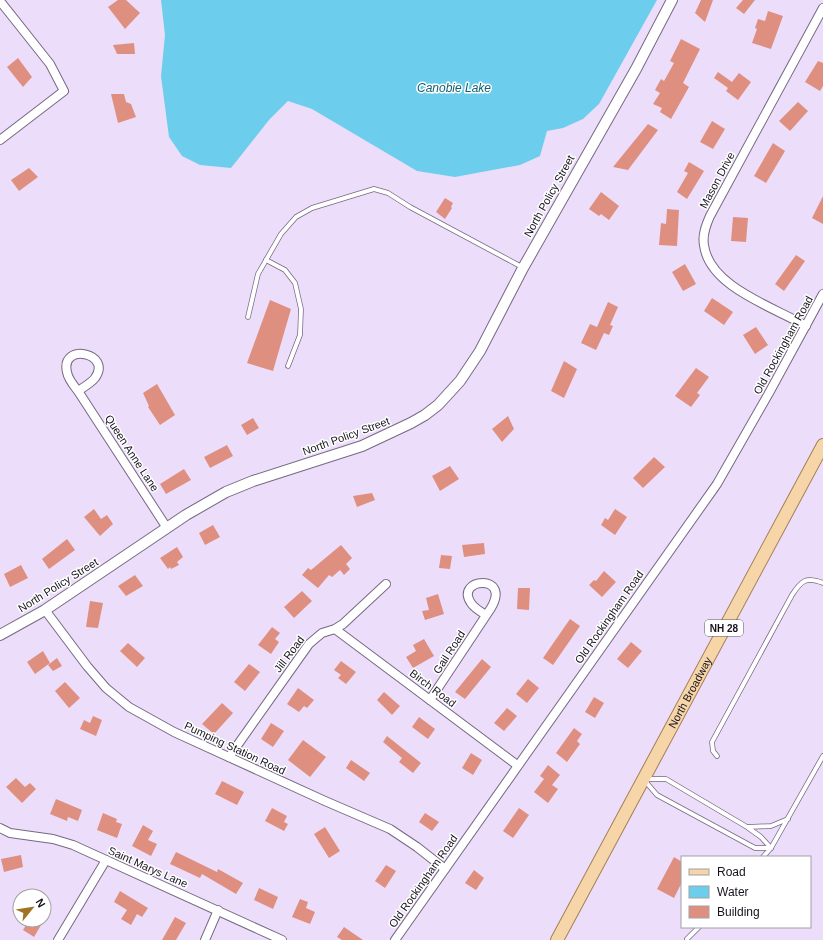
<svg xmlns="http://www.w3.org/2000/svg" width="823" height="940" font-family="Arial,sans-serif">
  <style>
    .water { fill: #6cceec }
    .building { fill: #df8f80 }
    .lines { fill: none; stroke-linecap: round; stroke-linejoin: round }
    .service-casing { stroke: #766982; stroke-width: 5.5 }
    .minor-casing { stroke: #766982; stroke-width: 10 }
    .tertiary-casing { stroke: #766982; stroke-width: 12 }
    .primary-casing { stroke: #a47f53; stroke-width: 14 }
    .service { stroke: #fff; stroke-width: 4 }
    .minor { stroke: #fff; stroke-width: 8 }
    .tertiary { stroke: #fff; stroke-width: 10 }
    .primary { stroke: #f6d6a9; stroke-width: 12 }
    .labels { text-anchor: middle; stroke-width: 3; stroke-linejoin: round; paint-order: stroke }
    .shield { fill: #fff; stroke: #5d5960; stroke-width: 1 }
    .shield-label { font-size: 10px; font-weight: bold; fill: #17121c }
    .street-label { font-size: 11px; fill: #17121c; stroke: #fff }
    .water-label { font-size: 12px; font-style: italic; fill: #0d5f74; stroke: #fff }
  </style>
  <rect width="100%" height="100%" fill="#ecdefb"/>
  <polygon class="water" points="161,0 657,0 599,104 583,119 563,128 547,131 540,156 520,165 455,177 417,171 312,109 288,101 269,120 231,168 200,165 182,156 169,137 161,76 165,35"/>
  <g class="building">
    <polygon points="118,0 126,0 140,13 125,29 108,7"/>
    <polygon points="701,0 713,0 705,22 695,13"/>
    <polygon points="743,0 755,0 744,14 736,8"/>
    <polygon points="768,11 783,16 771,49 752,43 757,29 755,28 758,19 765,21"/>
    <polygon points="681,39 700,49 683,83 689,87 671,119 660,112 662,108 653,104 660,93 655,90 661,79 664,81 674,63 670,61"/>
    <polygon points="134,43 135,54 117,54 113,45"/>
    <polygon points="18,58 32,77 23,87 7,67"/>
    <polygon points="818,61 823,63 823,86 820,91 805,82"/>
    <polygon points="718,72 732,82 739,73 751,82 738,100 726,91 728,88 714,78"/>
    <polygon points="111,94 124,94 126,102 131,104 136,117 118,123"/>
    <polygon points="798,102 808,111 790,131 779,121"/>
    <polygon points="712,121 725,129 713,149 700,142"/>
    <polygon points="648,124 658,130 628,170 613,167"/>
    <polygon points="773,143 785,151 766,183 754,176"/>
    <polygon points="689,162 704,171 687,199 677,192 688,173 684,171"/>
    <polygon points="29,168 38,177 19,191 11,180"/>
    <polygon points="601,192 619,206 609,220 601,214 599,216 589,209"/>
    <polygon points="823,196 823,224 812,218"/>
    <polygon points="445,198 453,203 451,207 452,208 445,219 436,212"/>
    <polygon points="667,209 679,210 677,246 659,245 661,223 666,224"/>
    <polygon points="733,217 748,218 746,242 731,241"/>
    <polygon points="796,255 805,261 784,291 775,284"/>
    <polygon points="685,264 696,284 683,291 672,272"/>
    <polygon points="712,298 733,312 724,325 704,311"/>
    <polygon points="270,300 291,309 273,371 247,363"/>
    <polygon points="608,302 618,307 610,325 613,326 609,335 604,333 596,350 581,343 590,324 597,327"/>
    <polygon points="756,327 768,345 755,354 743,335"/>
    <polygon points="564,361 577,369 564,398 551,391"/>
    <polygon points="696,368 709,377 697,393 700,395 691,407 675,396"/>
    <polygon points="157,384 175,415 160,425 148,407 149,406 143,393"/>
    <polygon points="508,416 514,429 502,442 492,429"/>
    <polygon points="253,418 259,428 247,435 241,425"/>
    <polygon points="227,445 233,456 210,468 204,457"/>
    <polygon points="654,457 665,467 643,488 633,478"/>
    <polygon points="450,466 459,479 440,491 432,476"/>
    <polygon points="184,469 191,480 166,494 160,484"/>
    <polygon points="372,493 375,500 357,507 353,496"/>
    <polygon points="94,509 101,519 107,515 113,524 100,536 84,517"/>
    <polygon points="615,509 627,517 615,535 601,525 605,518 608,520"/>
    <polygon points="213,525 220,537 205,545 199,533"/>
    <polygon points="67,539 75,550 49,569 42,559"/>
    <polygon points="484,543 485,554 464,557 462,545"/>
    <polygon points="341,545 352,558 346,564 350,569 344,575 340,570 332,577 329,575 318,588 302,575 308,568 311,570"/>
    <polygon points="177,547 183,557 177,562 179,565 171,569 170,567 168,569 160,558"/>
    <polygon points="441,555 452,556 450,569 439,568"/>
    <polygon points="21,565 28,578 10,587 4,574"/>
    <polygon points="604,571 616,582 602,597 589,585 594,580 596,581"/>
    <polygon points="135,575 143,586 126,596 118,586"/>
    <polygon points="518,588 530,588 529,610 517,609"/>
    <polygon points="302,591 312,601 294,618 284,607"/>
    <polygon points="438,594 444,614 425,620 422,611 429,610 426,598"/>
    <polygon points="90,601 103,603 98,628 86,627"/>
    <polygon points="570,619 580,626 553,665 543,658"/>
    <polygon points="272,627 280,633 275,639 279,642 271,654 258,645"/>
    <polygon points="424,639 434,656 413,668 406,657 416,651 413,645"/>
    <polygon points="631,642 642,651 628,668 617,659"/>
    <polygon points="128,643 145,658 137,667 120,651"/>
    <polygon points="43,651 50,663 35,674 27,662"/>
    <polygon points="57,658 62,666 53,671 48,665"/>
    <polygon points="482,659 491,667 465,699 455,692"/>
    <polygon points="341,661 356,672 346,684 338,678 341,675 334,670"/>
    <polygon points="249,664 260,672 245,691 234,682"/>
    <polygon points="528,679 539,688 527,703 516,694"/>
    <polygon points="65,682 80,698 69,708 55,691"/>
    <polygon points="298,688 314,700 307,708 304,706 299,712 287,704"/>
    <polygon points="384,692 400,706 392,715 377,700"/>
    <polygon points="594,697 604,703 595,718 585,712"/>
    <polygon points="222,703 233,713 214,734 202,724"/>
    <polygon points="507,708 517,716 504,731 494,723"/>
    <polygon points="93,716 102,720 96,736 80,729 84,720 90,723"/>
    <polygon points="419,717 435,729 428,739 412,727"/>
    <polygon points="271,723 284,731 273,747 261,739"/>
    <polygon points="574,728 582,734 577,741 580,744 567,762 556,753"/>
    <polygon points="387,736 421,763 413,773 399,762 402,758 383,742"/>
    <polygon points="303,740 326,757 310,777 288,760"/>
    <polygon points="471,753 482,760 473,775 462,768"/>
    <polygon points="351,760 370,773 364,781 346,768"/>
    <polygon points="548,765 560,775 552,785 558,789 548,803 534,792 544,779 540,776"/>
    <polygon points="16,778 25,787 30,783 36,789 22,803 6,787"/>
    <polygon points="222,781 244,792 237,805 215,794"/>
    <polygon points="56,799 82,810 78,821 68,817 67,821 50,814"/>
    <polygon points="272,808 287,816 284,822 288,824 284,831 265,821"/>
    <polygon points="519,808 529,815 513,838 503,831"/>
    <polygon points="103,813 117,819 116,822 122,824 117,838 97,830"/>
    <polygon points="425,813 439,822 432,831 419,822"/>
    <polygon points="143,825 153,831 148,840 157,844 151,856 132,846"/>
    <polygon points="325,827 340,851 329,858 314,834"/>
    <polygon points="176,852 217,872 218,869 243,883 236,894 202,874 200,878 170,864"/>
    <polygon points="21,855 23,867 4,872 1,859"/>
    <polygon points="674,857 682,862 682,882 674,898 657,889"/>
    <polygon points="386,865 396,871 385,888 375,881"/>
    <polygon points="474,870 484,878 476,890 465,883"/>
    <polygon points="259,888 278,897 273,909 254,900"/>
    <polygon points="120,891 148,908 142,917 137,914 131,925 121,919 127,910 114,902"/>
    <polygon points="300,899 308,902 306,908 315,912 310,924 292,917"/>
    <polygon points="175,917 186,923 176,940 162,940"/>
    <polygon points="29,920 44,920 34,937 23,930"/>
    <polygon points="344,927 363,940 342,940 337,937"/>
  </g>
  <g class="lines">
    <g class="service-casing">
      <g id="service">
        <polyline points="266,260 285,270 295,283 301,309 300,335 288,366"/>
        <polyline points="248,317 258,274 281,234 296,217 312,208 374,189 388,193 410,207 522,267"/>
        <path d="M 717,756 L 713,751 L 712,742 L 792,595 C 801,581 806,576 823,583"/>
        <polyline points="646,779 666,779 747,827 761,837 771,848"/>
        <polyline points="645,781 657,795 755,848 771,848"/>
        <polyline points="748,827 771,826 788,819"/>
        <polyline points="763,857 771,848 823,756"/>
        <polyline points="687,939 699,927"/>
      </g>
    </g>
    <g class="minor-casing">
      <g id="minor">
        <polyline points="0,1 50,64 64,91 0,140"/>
        <path d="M 806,326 C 774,307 709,287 704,245 C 702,235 706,225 710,216 L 823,8"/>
        <path d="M 78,391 C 84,387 91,383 95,378 C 113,353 60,342 67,372 C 68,379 74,386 78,391 L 167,528"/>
        <polyline points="45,610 87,666 106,688 129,707 174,732 325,801 390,829 417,847 445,869"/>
        <polyline points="335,629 517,765"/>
        <path d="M 430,700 L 491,608 C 512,573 454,578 471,603 C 474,608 481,612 486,615"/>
        <polyline points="229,757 309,644 322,633 335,629 343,624 386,584"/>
        <polyline points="0,828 10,833 53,839 73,845 282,940"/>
        <polyline points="58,940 106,860"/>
        <polyline points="205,940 218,910"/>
        <polyline points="395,940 717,484 769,393 823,294"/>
      </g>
    </g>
    <g class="tertiary-casing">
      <polyline id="tertiary" points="0,635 45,610 186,515 226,492 253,481 362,446 411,423 425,415 438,405 460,381 480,351 523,268 636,69 672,0"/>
    </g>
    <g class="primary-casing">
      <g id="primary">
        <path id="s1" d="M 557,940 L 823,445"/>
      </g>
    </g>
    <use href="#service" class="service"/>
    <use href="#minor" class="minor"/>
    <use href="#tertiary" class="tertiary"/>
    <use href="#primary" class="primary"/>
  </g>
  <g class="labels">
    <rect class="shield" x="705" y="620" width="38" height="16" rx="3"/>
    <g class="shield-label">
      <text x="724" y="632">NH 28</text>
    </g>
    <g class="street-label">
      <text transform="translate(717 180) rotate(-62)" y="4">Mason Drive</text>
      <text transform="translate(549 196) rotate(-61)" y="4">North Policy Street</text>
      <text transform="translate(783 345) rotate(-61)" y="4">Old Rockingham Road</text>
      <text transform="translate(346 436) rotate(-20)" y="4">North Policy Street</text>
      <text transform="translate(132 453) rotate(57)" y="4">Queen Anne Lane</text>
      <text transform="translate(58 585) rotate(-32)" y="4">North Policy Street</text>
      <text transform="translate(609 617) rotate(-55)" y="4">Old Rockingham Road</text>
      <text transform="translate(449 652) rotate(-57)" y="4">Gail Road</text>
      <text transform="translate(289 654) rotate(-53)" y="4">Jill Road</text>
      <text transform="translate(433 688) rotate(37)" y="4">Birch Road</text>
      <text dy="4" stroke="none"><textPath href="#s1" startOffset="281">North Broadway</textPath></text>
      <text transform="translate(235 748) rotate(25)" y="4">Pumping Station Road</text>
      <text transform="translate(148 867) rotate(24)" y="4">Saint Marys Lane</text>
      <text transform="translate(423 881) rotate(-55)" y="4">Old Rockingham Road</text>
    </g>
    <g class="water-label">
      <text x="454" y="92">Canobie Lake</text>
    </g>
  </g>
  <rect x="681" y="856" width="130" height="72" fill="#ffffff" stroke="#a2a0a4"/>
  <rect x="689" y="869" width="20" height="6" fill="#f6d6a9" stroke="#a2a0a4"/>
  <text x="717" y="876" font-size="12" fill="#17121c">Road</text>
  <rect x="689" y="886" width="20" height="12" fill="#6cceec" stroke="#a2a0a4"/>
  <text x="717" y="896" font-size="12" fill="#17121c">Water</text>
  <rect x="689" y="906" width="20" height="12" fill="#df8f80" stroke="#a2a0a4"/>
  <text x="717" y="916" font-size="12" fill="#17121c">Building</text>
  <g transform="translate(32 908) rotate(60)"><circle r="19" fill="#ffffff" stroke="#a2a0a4"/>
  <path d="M0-3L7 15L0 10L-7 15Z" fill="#a17125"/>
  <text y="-6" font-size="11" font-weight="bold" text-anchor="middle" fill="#17121c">N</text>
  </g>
</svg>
